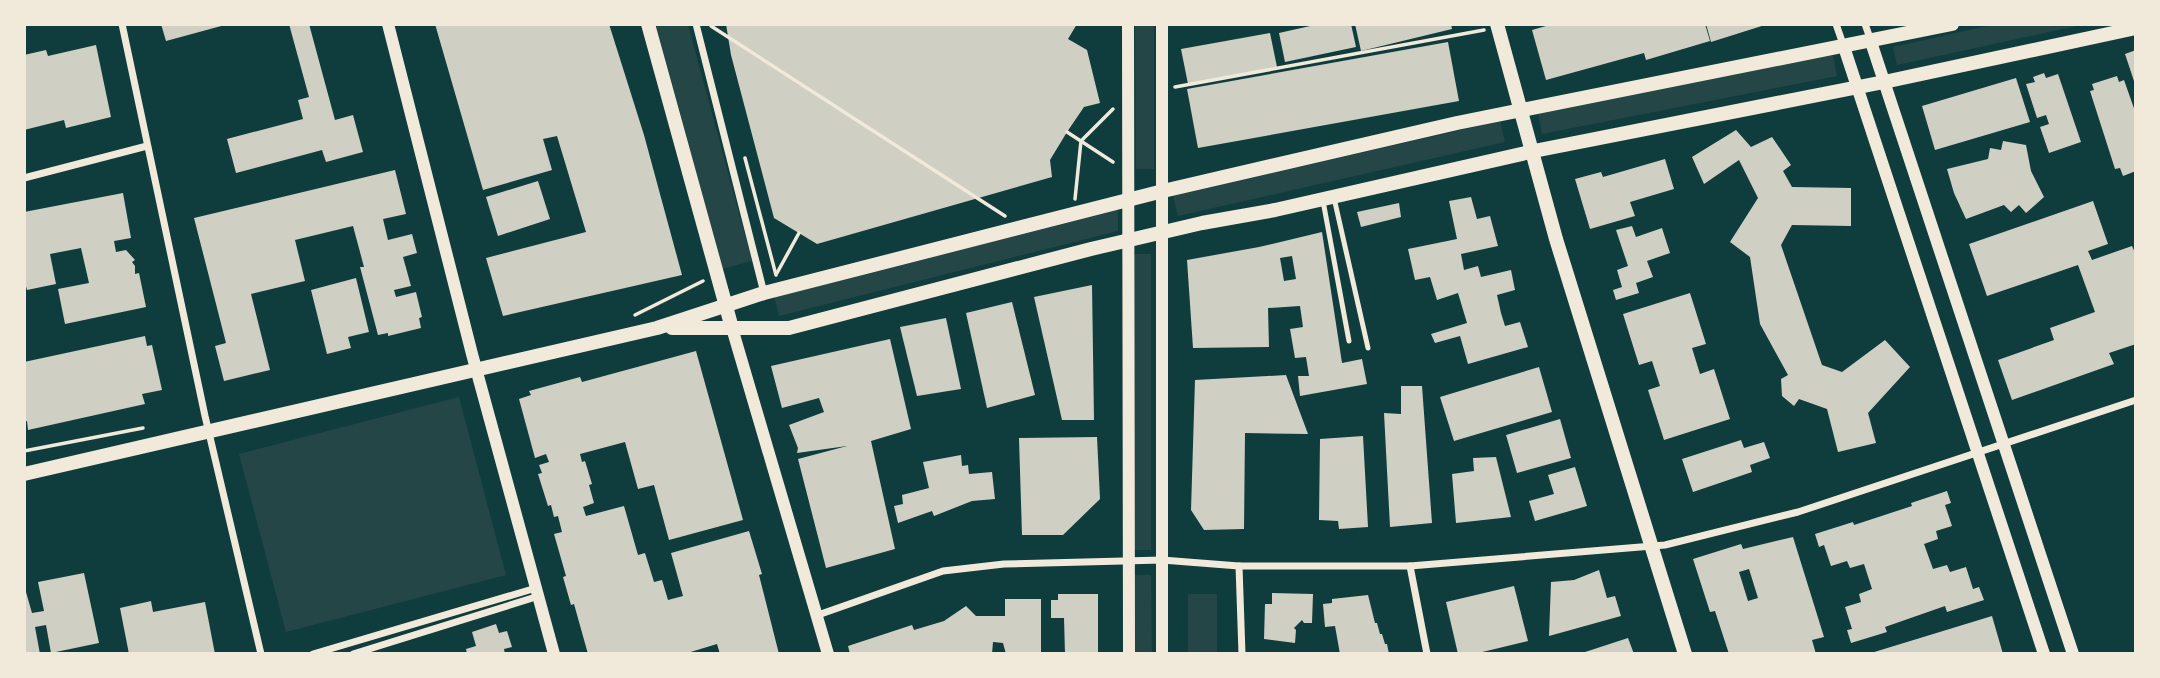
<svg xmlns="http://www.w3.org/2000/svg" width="2160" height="678" font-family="'Noto Serif',serif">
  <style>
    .green { fill: #244646 }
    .building { fill: #cfcfc3; fill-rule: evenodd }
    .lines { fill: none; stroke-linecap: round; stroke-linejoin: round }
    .path { stroke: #f1e9da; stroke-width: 3.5 }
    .service { stroke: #f1e9da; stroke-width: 5 }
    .minor { stroke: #f1e9da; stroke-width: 7 }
    .tertiary { stroke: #f1e9da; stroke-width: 12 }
    .secondary { stroke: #f1e9da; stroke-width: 14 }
  </style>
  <rect width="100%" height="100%" fill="#0f3d3e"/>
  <g class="green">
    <polygon points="1996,24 2081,25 1897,65 1893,47"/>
    <polygon points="656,25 688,25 752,261 722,269"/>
    <polygon points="1135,25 1154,25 1154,169 1136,169"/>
    <polygon points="1833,55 1837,76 1542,134 1538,113"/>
    <polygon points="1500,121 1505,142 1178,216 1173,196"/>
    <polygon points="1118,209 1118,231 779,316 774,296"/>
    <rect x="1134" y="254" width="17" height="296"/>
    <polygon points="459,397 506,575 286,632 239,454"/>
    <polygon points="1134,575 1151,575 1152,653 1135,653"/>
    <rect x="1188" y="594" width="29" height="59"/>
  </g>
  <g class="building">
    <polygon points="161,24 225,24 225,25 166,41"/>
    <polygon points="289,24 309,24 335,120 353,115 363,152 326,162 322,150 236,173 227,139 303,119 298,100 309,97"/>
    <polygon points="435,24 609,24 644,135 682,275 503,316 486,258 586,232 557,136 543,139 552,170 483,190"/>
    <polygon points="726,24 1077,24 1068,39 1087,50 1100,103 1084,107 1067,132 1050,160 1052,177 817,244 774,218 731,55"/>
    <polygon points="1319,24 1351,24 1356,47 1285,62 1279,33"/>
    <polygon points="1355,24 1451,24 1452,29 1361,51"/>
    <polygon points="1553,24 1705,24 1710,41 1646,60 1644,53 1546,80 1532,30"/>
    <polygon points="1706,24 1765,24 1765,25 1711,42"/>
    <polygon points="1270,33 1277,67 1188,84 1181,49"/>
    <polygon points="1448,42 1459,101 1198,148 1187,89"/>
    <polygon points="96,45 111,117 66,128 64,120 24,130 24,55 46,50 48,56"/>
    <polygon points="2136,50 2136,84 2135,84 2125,54"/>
    <polygon points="2044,73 2046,78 2058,74 2081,142 2049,153 2040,127 2049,124 2046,115 2037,118 2026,84 2035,82 2033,77"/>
    <polygon points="2117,76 2119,82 2124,80 2136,114 2136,171 2123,176 2120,168 2115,169 2090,91 2094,90 2092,84"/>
    <polygon points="2016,78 2030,122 1935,150 1922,106"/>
    <polygon points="1736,130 1751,147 1772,137 1791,165 1783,171 1792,187 1851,188 1851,226 1792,225 1781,245 1822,365 1842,372 1885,340 1910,367 1868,413 1876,443 1838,452 1827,409 1799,399 1794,406 1782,396 1781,379 1788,375 1760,324 1750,257 1730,242 1758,198 1739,160 1704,184 1692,157"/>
    <polygon points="2003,141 2026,145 2031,171 2044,197 2026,213 2019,205 2011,212 2004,205 1966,219 1954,193 1947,169 1988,159 1990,148 2001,150"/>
    <polygon points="1665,159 1674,189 1630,202 1635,216 1590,229 1575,179 1601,172 1603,177"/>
    <polygon points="395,170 406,214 383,219 388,240 412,234 417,253 403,257 411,286 394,290 396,297 416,292 422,317 419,318 421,328 388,336 388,333 378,335 360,267 364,267 353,226 295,240 305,281 251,294 270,370 224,381 215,346 226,343 194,218"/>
    <polygon points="538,181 550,219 498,236 486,197"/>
    <polygon points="123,193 131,238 114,241 116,252 126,250 135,260 132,262 135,266 135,274 139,273 146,307 65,324 58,289 89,283 81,248 50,254 56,284 27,290 24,279 24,212"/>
    <polygon points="1471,197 1477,219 1490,216 1498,246 1461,254 1464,270 1478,266 1481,277 1511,270 1515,290 1497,295 1501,313 1505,326 1520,322 1528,347 1468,364 1460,336 1435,343 1431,334 1467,323 1458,293 1437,300 1430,277 1415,280 1408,249 1457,239 1449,201"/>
    <polygon points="2093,201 2108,244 2088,251 2092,260 2132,246 2136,255 2136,344 2109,353 2114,364 2012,400 1998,360 2054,340 2050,328 2095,312 2078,265 1987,296 1969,244"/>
    <polygon points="1399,203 1401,217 1361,227 1357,212"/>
    <polygon points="1632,226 1636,237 1662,228 1670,253 1647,261 1653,277 1636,283 1639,293 1616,300 1613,290 1622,287 1617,270 1628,266 1616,230"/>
    <path d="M 1322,232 L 1342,363 L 1362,359 L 1367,384 L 1300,396 L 1298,376 L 1309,376 L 1306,357 L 1295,358 L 1290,329 L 1303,327 L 1300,306 L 1268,308 L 1269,347 L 1193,348 L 1187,260 L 1259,247 ZM 1292,256 L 1296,279 L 1284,281 L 1280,258 Z"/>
    <polygon points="356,278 369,332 348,337 351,348 327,354 311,290"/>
    <polygon points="1092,285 1094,420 1062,420 1034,297"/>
    <polygon points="1690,293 1706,344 1692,348 1700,374 1714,369 1730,419 1664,440 1648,390 1660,386 1652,361 1639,365 1623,314"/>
    <polygon points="1012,302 1035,395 987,408 966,313"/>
    <polygon points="946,318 961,389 917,396 900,327"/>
    <polygon points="145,336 147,346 152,345 162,390 142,394 145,404 28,430 27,421 24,422 24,362"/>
    <polygon points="890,339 911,429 871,441 895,549 826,568 798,459 847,446 797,453 798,448 789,425 824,412 819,398 782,408 771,366"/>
    <polygon points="696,351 743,520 669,540 654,485 638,489 625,442 580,454 582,462 585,461 592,484 589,485 594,503 583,507 586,516 624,506 638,555 645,553 654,582 662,580 668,600 683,596 671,553 749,531 762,574 759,575 779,654 720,654 717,644 684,654 588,654 574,604 571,605 563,577 566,576 554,534 562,532 558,516 554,517 551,505 548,506 538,474 542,473 539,465 549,462 546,454 535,458 519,399 531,395 529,391 580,377 582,382"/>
    <polygon points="1539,367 1552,412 1454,441 1440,397"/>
    <polygon points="1286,375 1308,434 1245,433 1244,529 1204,530 1191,510 1195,380"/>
    <polygon points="1401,386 1422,386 1432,523 1390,527 1384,413 1401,414"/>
    <polygon points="1560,419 1571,458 1517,473 1506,435"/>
    <polygon points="1363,436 1368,527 1339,529 1338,521 1319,520 1320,439"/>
    <polygon points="1097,437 1100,499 1063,535 1022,535 1019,438"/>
    <polygon points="1741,440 1744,448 1764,442 1770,458 1750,465 1752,472 1693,492 1682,459"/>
    <polygon points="961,455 962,466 968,465 969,474 992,472 995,499 972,501 934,516 932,511 898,523 894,506 903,504 902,495 929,488 923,462"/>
    <polygon points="1496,457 1511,517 1456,523 1452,474 1474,471 1473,458"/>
    <polygon points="1575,467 1587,506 1535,521 1529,501 1554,494 1548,475"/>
    <polygon points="1947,491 1951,503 1945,505 1952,526 1936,531 1938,539 1924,544 1933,569 1947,565 1950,572 1966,567 1973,589 1979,587 1984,600 1947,612 1945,606 1885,627 1887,632 1851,643 1847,630 1852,629 1845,607 1861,602 1859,594 1872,589 1864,564 1850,568 1847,561 1831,566 1824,545 1819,547 1815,534 1853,522 1854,525 1912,506 1911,503"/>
    <path d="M 1793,537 L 1824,637 L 1812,640 L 1816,654 L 1729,654 L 1715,611 L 1710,612 L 1693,559 L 1741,544 L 1743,549 ZM 1749,569 L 1758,598 L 1748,601 L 1739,572 Z"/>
    <polygon points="1599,570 1607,598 1615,596 1621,616 1549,636 1551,582 1574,580"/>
    <polygon points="84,573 99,643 51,653 46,625 35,627 40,654 24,654 24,585 32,613 44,611 38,582"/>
    <polygon points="1514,586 1528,641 1474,654 1458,654 1446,602"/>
    <polygon points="1272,593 1313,594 1312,623 1304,623 1302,620 1294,628 1296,630 1295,643 1264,639 1265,604 1272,604"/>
    <polygon points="1058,594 1098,594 1098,654 1065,654 1064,618 1051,618 1051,600 1058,600"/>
    <polygon points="1368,595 1375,623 1377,623 1380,634 1382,634 1385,644 1387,644 1389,654 1340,654 1335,626 1325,627 1323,604 1332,603 1332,599"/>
    <polygon points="1005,599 1041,599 1041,654 1006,654 1003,643 993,642 992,654 850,654 848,646 912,625 914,630 944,621 966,606 976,616 1005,616"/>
    <polygon points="151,601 153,612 205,602 215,654 129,654 120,608"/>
    <polygon points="1992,616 2003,654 1871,654 1871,653"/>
    <polygon points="496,624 499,633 507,631 512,647 504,649 505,654 467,654 466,649 476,646 472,632"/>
    <polygon points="1628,638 1634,654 1582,654 1582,653"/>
  </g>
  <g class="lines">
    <g class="path">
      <polyline points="711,26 1005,216"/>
      <polyline points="1175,87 1484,30"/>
      <polyline points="1067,132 1113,162"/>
      <polyline points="745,158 776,275"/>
      <polyline points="1075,199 1081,141 1113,109"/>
      <polyline points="777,273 799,233"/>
      <polyline points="635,315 703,281"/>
      <polyline points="24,451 143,428"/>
    </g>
    <g class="service">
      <polyline points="1334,198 1368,348"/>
      <polyline points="1323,201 1349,341"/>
    </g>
    <g class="minor">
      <polyline points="122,24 205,416 261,654"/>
      <polyline points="696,24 764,293"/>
      <polyline points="1836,24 1844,47"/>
      <polyline points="1865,24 1871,41"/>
      <polyline points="24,178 147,146"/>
      <polyline points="1239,566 1242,654"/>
      <polyline points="1410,566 1427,654"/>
      <polyline points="818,615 943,571 1004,564 1162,560 1239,566 1410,566 1665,545 1798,512 2136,400"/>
      <polyline points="313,654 536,588"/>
      <polyline points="353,654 539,596"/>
    </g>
    <g class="tertiary">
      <polyline points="388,24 472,354 554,654"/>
      <polyline points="1128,24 1129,654"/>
      <polyline points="1871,42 2073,654"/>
      <polyline points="1844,47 2044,654"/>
      <polyline points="732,328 828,654"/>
      <polyline points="1162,654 1162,24"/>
    </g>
    <g class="secondary">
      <polyline points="648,24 732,328"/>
      <polyline points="1497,24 1556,239 1685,654"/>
      <polyline points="672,328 789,328 1091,249 1202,223 1275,210 1539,150 1884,82 2136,28"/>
      <polyline points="24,474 657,328 764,293 1163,191 1457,123 1952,24"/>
    </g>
  </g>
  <rect width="2160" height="678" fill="none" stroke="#f1e9da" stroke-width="52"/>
</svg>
